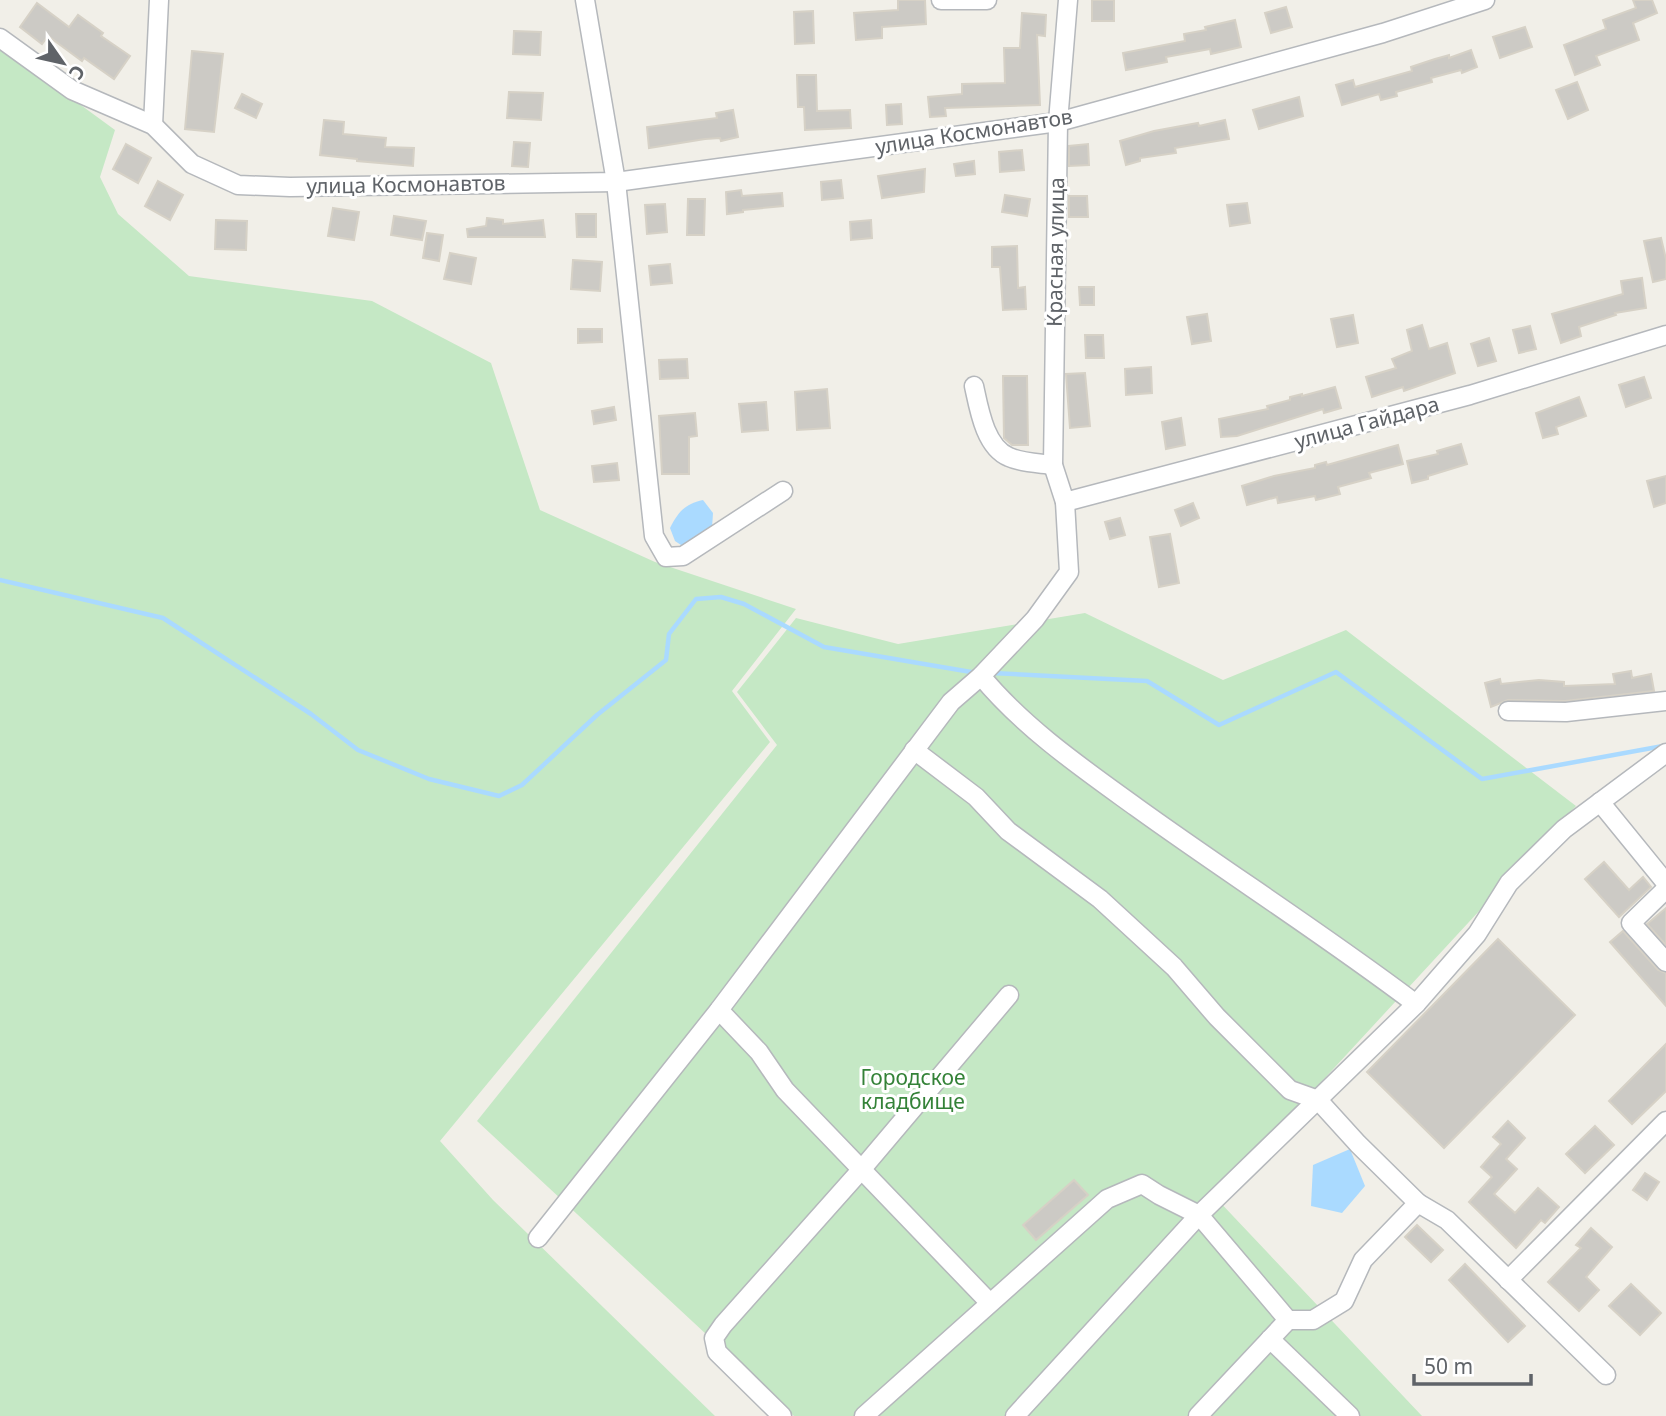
<svg xmlns="http://www.w3.org/2000/svg" width="1666" height="1416" font-family="'Noto Sans',sans-serif">
  <style>
    .green { fill: #c5e8c5 }
    .water { fill: #aadaff }
    .lines { fill: none; stroke-linecap: round; stroke-linejoin: round }
    .stream { stroke: #aadaff; stroke-width: 4.5 }
    .building { fill: #cccac5; stroke: #d6d1c6; stroke-width: 2 }
    .minor-casing { stroke: #b5b8bc; stroke-width: 21 }
    .minor { stroke: #fff; stroke-width: 18 }
    .labels { text-anchor: middle; stroke-width: 6; stroke-linejoin: round; paint-order: stroke }
    .street-label { font-size: 21px; fill: #5f6368; stroke: #fff }
    .park-label { font-size: 21px; fill: #348238; stroke: #fff }
  </style>
  <rect width="100%" height="100%" fill="#f1efe8"/>
  <g class="green">
    <polygon points="0,46 115,130 100,177 118,214 189,276 372,301 491,363 540,510 655,562 796,609 732,691 770,742 440,1141 493,1200 715,1416 0,1416"/>
    <polygon points="1085,613 1223,680 1346,630 1576,806 1215,1197 1422,1416 794,1416 477,1121 777,745 737,692 796,618 898,644"/>
  </g>
  <g class="water">
    <path d="M 703,500 L 713,513 L 712,528 L 684,547 L 675,541 L 670,528 C 678,512 685,504 703,500 Z"/>
    <polygon points="1350,1149 1365,1186 1342,1213 1311,1206 1313,1165"/>
  </g>
  <g class="lines">
    <g class="stream">
      <polyline points="0,580 163,618 311,714 358,750 429,779 499,796 522,785 597,715 666,660 669,634 696,599 721,597 744,604 824,647 977,673"/>
      <polyline points="992,673 1147,681 1219,725 1336,672 1482,779 1663,746"/>
    </g>
  </g>
  <g class="building">
    <polygon points="898,0 925,0 926,24 882,27 882,38 856,40 854,13 898,10"/>
    <rect x="1092" y="0" width="22" height="21"/>
    <polygon points="1633,0 1652,0 1657,13 1633,23 1639,40 1596,56 1600,65 1575,75 1564,45 1606,29 1603,20 1636,8"/>
    <polygon points="37,3 69,27 78,15 103,33 101,36 130,56 114,79 84,58 82,61 48,36 42,44 20,27"/>
    <polygon points="1286,7 1292,27 1271,33 1265,13"/>
    <polygon points="813,11 814,43 795,44 794,12"/>
    <polygon points="1022,13 1046,15 1045,36 1037,35 1040,105 945,108 946,116 930,117 928,97 962,94 962,84 1005,83 1004,48 1020,48"/>
    <polygon points="1235,20 1241,47 1211,54 1210,49 1166,57 1167,62 1126,70 1123,53 1185,41 1184,34 1206,30 1205,27"/>
    <polygon points="1525,27 1532,47 1500,58 1493,37"/>
    <polygon points="514,31 541,32 540,55 513,54"/>
    <polygon points="1471,50 1477,67 1462,73 1461,70 1431,78 1432,82 1396,92 1397,96 1381,100 1379,94 1342,105 1336,85 1353,80 1355,87 1412,71 1411,67 1435,59 1449,55 1449,58"/>
    <polygon points="192,51 223,54 214,132 185,129"/>
    <polygon points="797,75 816,75 817,111 850,110 851,128 805,130 804,107 798,107"/>
    <polygon points="1577,82 1588,110 1568,119 1556,90"/>
    <polygon points="509,92 543,93 541,120 507,118"/>
    <polygon points="242,94 262,104 256,118 235,108"/>
    <polygon points="1299,97 1303,116 1259,129 1253,110"/>
    <polygon points="901,104 902,124 887,125 886,105"/>
    <polygon points="733,110 738,137 721,141 720,138 705,139 649,148 647,127 717,118 716,113"/>
    <polygon points="324,120 344,122 343,134 386,138 385,147 414,148 413,166 357,161 357,159 320,155"/>
    <polygon points="1225,120 1229,139 1175,148 1176,153 1140,158 1140,161 1126,165 1120,141 1154,131 1198,123 1199,126"/>
    <polygon points="514,142 530,143 528,167 512,166"/>
    <polygon points="126,144 151,158 138,183 113,169"/>
    <polygon points="1088,144 1089,165 1069,166 1069,146"/>
    <polygon points="1022,150 1024,170 1000,172 999,152"/>
    <polygon points="974,161 975,174 956,176 954,164"/>
    <polygon points="925,169 924,192 882,198 878,176"/>
    <polygon points="841,180 843,198 822,200 821,182"/>
    <polygon points="158,181 183,195 170,220 145,206"/>
    <polygon points="741,190 742,196 782,193 783,206 743,210 743,212 727,214 726,192"/>
    <polygon points="1005,195 1030,199 1027,216 1002,212"/>
    <polygon points="1069,196 1087,196 1088,217 1069,217"/>
    <polygon points="688,199 705,199 704,235 687,235"/>
    <polygon points="1247,203 1250,223 1230,226 1227,205"/>
    <polygon points="665,204 667,232 647,234 645,205"/>
    <polygon points="333,208 359,212 354,240 328,236"/>
    <polygon points="576,214 596,214 596,237 577,237"/>
    <polygon points="394,216 426,221 422,240 391,235"/>
    <polygon points="487,218 503,220 503,224 543,220 545,237 468,237 467,229 486,226"/>
    <polygon points="216,220 247,221 246,250 215,249"/>
    <polygon points="871,220 872,238 851,240 850,222"/>
    <polygon points="427,233 443,235 439,261 423,258"/>
    <polygon points="1661,238 1666,259 1666,279 1653,282 1644,241"/>
    <polygon points="1017,246 1018,288 1025,287 1026,309 1003,310 1000,267 992,267 992,247"/>
    <polygon points="450,253 476,258 471,284 444,279"/>
    <polygon points="573,260 602,262 600,291 571,289"/>
    <polygon points="670,264 672,283 651,285 649,266"/>
    <polygon points="1642,278 1646,308 1615,313 1616,315 1579,327 1581,336 1561,343 1552,314 1623,294 1621,281"/>
    <polygon points="1079,287 1094,287 1094,305 1080,305"/>
    <polygon points="1207,314 1211,341 1192,344 1187,317"/>
    <polygon points="1353,315 1358,343 1337,347 1331,319"/>
    <polygon points="1422,325 1429,349 1447,343 1455,373 1404,391 1403,387 1372,397 1366,377 1396,368 1392,359 1412,351 1407,330"/>
    <polygon points="1530,326 1536,349 1519,353 1513,330"/>
    <polygon points="578,329 602,329 602,342 578,343"/>
    <polygon points="1085,335 1103,335 1104,358 1086,358"/>
    <polygon points="1489,338 1496,361 1478,366 1471,344"/>
    <polygon points="687,359 688,378 660,379 659,360"/>
    <polygon points="1151,367 1152,393 1126,395 1125,369"/>
    <polygon points="1085,373 1090,426 1070,428 1066,374"/>
    <polygon points="1003,376 1027,376 1028,445 1012,445 1004,438"/>
    <polygon points="1644,377 1651,398 1626,407 1619,385"/>
    <polygon points="1335,387 1341,408 1324,413 1323,409 1237,436 1221,437 1219,419 1268,409 1267,406 1290,400 1290,397 1302,394 1302,396"/>
    <polygon points="827,389 830,428 797,430 795,392"/>
    <polygon points="1579,397 1586,416 1556,427 1558,434 1543,438 1536,413"/>
    <polygon points="766,402 768,430 742,432 739,404"/>
    <polygon points="614,407 616,420 594,424 592,411"/>
    <polygon points="695,413 697,436 689,437 689,474 662,474 659,416"/>
    <polygon points="1181,418 1185,445 1166,449 1162,422"/>
    <polygon points="1461,444 1467,464 1428,476 1428,479 1412,483 1407,461 1438,454 1437,451"/>
    <polygon points="1398,445 1403,464 1369,473 1371,478 1338,487 1340,494 1316,500 1315,496 1278,503 1277,497 1247,505 1242,486 1274,476 1315,468 1315,465 1326,462 1327,465"/>
    <polygon points="617,463 619,480 594,482 592,466"/>
    <polygon points="1666,476 1666,503 1654,507 1647,481"/>
    <polygon points="1193,503 1199,518 1181,526 1175,510"/>
    <polygon points="1120,518 1125,535 1110,539 1105,522"/>
    <polygon points="1170,534 1179,583 1159,587 1150,537"/>
    <polygon points="1631,671 1632,678 1651,674 1654,691 1565,701 1508,700 1491,707 1485,683 1500,679 1501,684 1539,680 1564,682 1564,686 1615,684 1613,674"/>
    <polygon points="1604,862 1629,890 1643,877 1651,887 1619,917 1585,879"/>
    <polygon points="1666,908 1666,945 1647,924"/>
    <polygon points="1623,931 1658,970 1666,973 1666,1006 1610,942"/>
    <polygon points="1498,939 1575,1015 1444,1148 1367,1072"/>
    <polygon points="1666,1044 1666,1091 1632,1124 1609,1101"/>
    <polygon points="1508,1121 1525,1138 1506,1159 1517,1169 1494,1194 1515,1213 1538,1188 1559,1207 1545,1223 1541,1220 1516,1248 1469,1202 1492,1177 1481,1167 1501,1144 1493,1137"/>
    <polygon points="1595,1126 1614,1145 1585,1173 1566,1154"/>
    <polygon points="1645,1173 1659,1182 1647,1200 1633,1190"/>
    <polygon points="1074,1180 1088,1195 1036,1240 1023,1225"/>
    <polygon points="1417,1225 1443,1250 1431,1262 1405,1237"/>
    <polygon points="1591,1228 1612,1247 1586,1277 1599,1290 1579,1311 1548,1282 1581,1248 1576,1245"/>
    <polygon points="1465,1264 1525,1326 1508,1342 1449,1280"/>
    <polygon points="1631,1284 1661,1313 1640,1335 1609,1306"/>
  </g>
  <g class="lines">
    <g class="minor-casing">
      <g id="minor">
        <polyline points="585,0 616,182 654,536 666,557 683,556 783,491"/>
        <polyline points="941,0 987,0"/>
        <polyline points="0,38 72,90 153,125 192,164 238,185 290,187 616,182 1058,122 1383,33 1485,0"/>
        <polyline points="153,125 159,0"/>
        <path d="M 974,386 C 979,409 985,447 1009,457 C 1022,463 1039,463 1053,465"/>
        <polyline points="1065,502 1470,395 1666,335"/>
        <path d="M 981,676 C 1024,728 1082,768 1136,807 C 1229,874 1325,935 1416,1004"/>
        <polyline points="1508,711 1566,712 1666,701"/>
        <polyline points="1600,802 1666,883"/>
        <polyline points="1666,889 1631,923 1666,962"/>
        <polyline points="719,1010 759,1052 785,1090 989,1302"/>
        <polyline points="1418,1203 1447,1220 1606,1375"/>
        <polyline points="538,1238 719,1010 951,702 981,676 1035,619 1069,572 1065,502 1053,465 1058,122 1068,0"/>
        <polyline points="1508,1280 1666,1121"/>
        <polyline points="1270,1339 1350,1416"/>
        <polyline points="782,1416 717,1352 714,1338 723,1325 861,1170 1009,995"/>
        <polyline points="864,1416 1107,1199 1142,1184 1159,1195 1199,1215 1288,1320 1313,1320 1344,1301 1363,1260 1418,1203 1358,1144 1318,1100 1290,1090 1217,1017 1174,967 1100,899 1008,831 976,797 914,750"/>
        <polyline points="1015,1416 1199,1215 1416,1004 1477,934 1509,883 1564,829 1666,753"/>
        <polyline points="1198,1416 1288,1320"/>
      </g>
    </g>
    <use href="#minor" class="minor"/>
  </g>
  <g class="labels">
    <g class="street-label">
      <text transform="translate(974 132) rotate(-9)" y="7">улица Космонавтов</text>
      <text transform="translate(406 185) rotate(-1)" y="7">улица Космонавтов</text>
      <text transform="translate(1056 252) rotate(-89)" y="7">Красная улица</text>
      <text transform="translate(1367 423) rotate(-15)" y="7">улица Гайдара</text>
    </g>
    <g class="park-label">
      <text x="913" y="1085">Городское<tspan x="913" dy="24">кладбище</tspan></text>
    </g>
  </g>
  <g transform="translate(63 63) rotate(124)" stroke="#ffffff" stroke-width="5" paint-order="stroke">
  <path d="M0-5L12 26L0 18L-12 26Z" fill="#5f6368"/>
  <text y="-10" font-size="19" font-weight="bold" text-anchor="middle" fill="#5f6368">С</text>
  </g>
  <path d="M1414 1374v10h117v-10" fill="none" stroke="#5f6368" stroke-width="3.5"/>
  <text x="1424" y="1374" font-size="21" fill="#5f6368" stroke="#ffffff" stroke-width="5" paint-order="stroke">50 m</text>
</svg>
